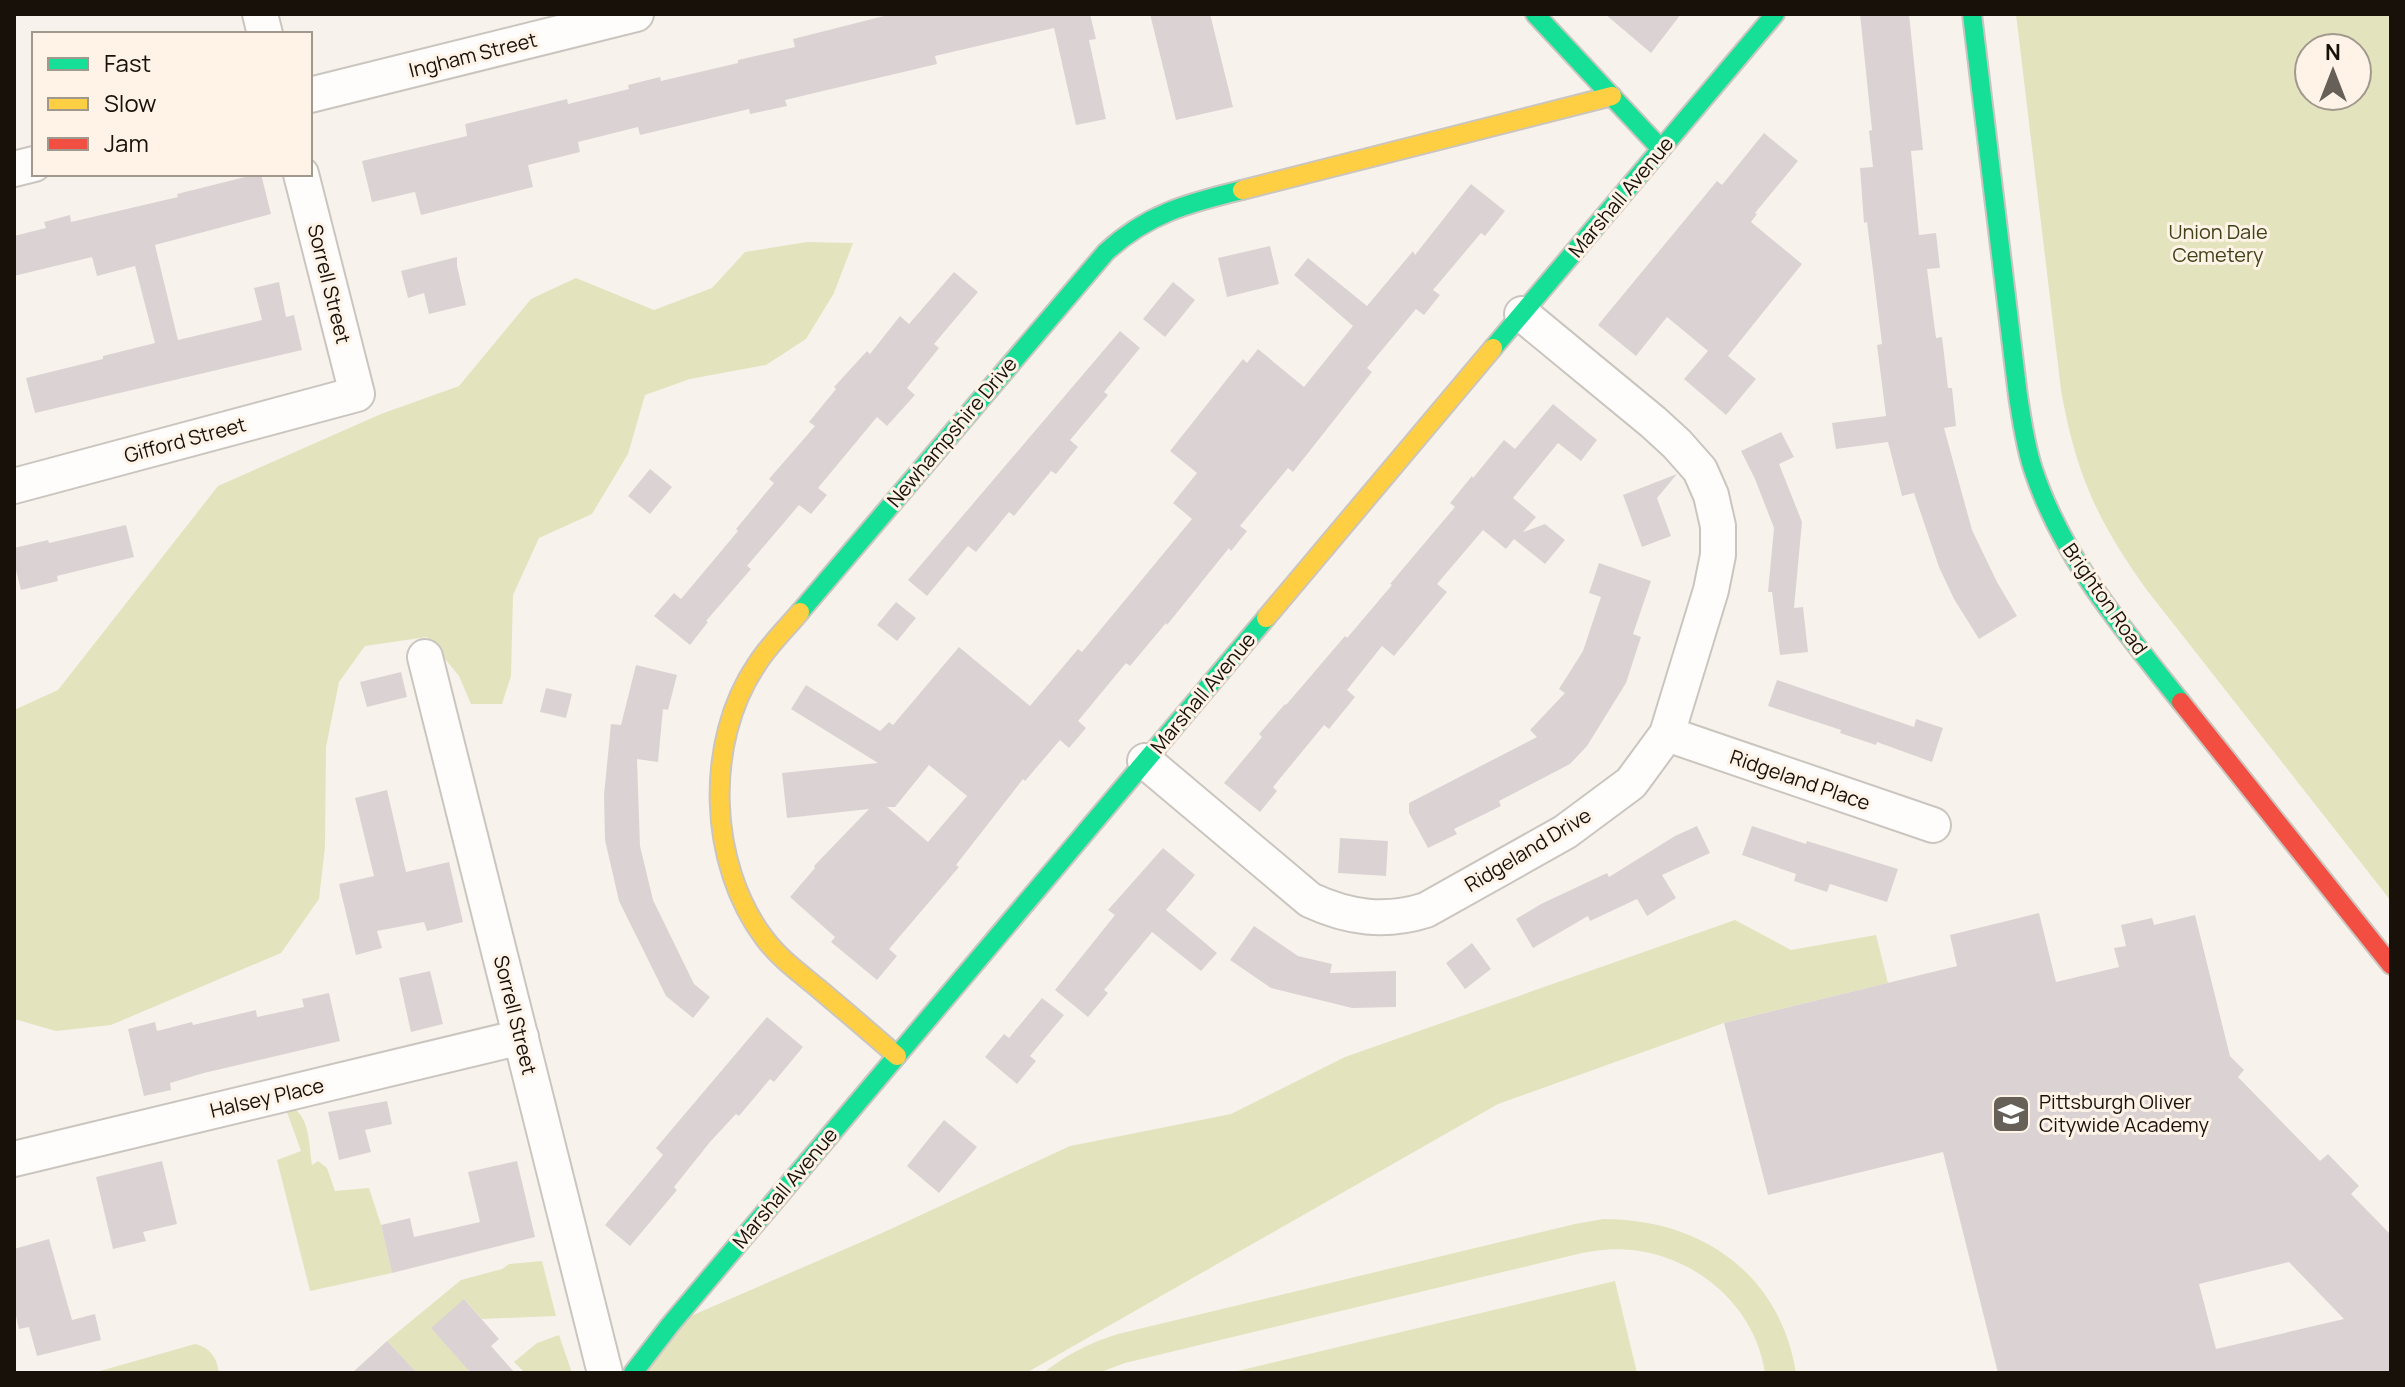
<svg xmlns="http://www.w3.org/2000/svg" width="2405" height="1387" font-family="Manrope,sans-serif">
  <style>
    .green { fill: #e3e4be; fill-rule: evenodd }
    .building { fill: #dbd3d3; fill-rule: evenodd }
    .lines { fill: none; stroke-linecap: round; stroke-linejoin: round }
    .street-casing { stroke: #cbc5bf; stroke-width: 38 }
    .fast-casing { stroke: #cbc5bf; stroke-width: 22 }
    .slow-casing { stroke: #cbc5bf; stroke-width: 22 }
    .jam-casing { stroke: #cbc5bf; stroke-width: 22 }
    .street { stroke: #fefdfc; stroke-width: 34 }
    .fast { stroke: #16e098; stroke-width: 18 }
    .slow { stroke: #ffcf43; stroke-width: 18 }
    .jam { stroke: #f24e42; stroke-width: 18 }
    .labels { text-anchor: middle; stroke-width: 6; stroke-linejoin: round; paint-order: stroke }
    .street-label { font-size: 20px; fill: #18110a; stroke: #fef3e6 }
    .park-label { font-size: 20px; fill: #3e4219; stroke: #fef3e6 }
    .poi-label { font-size: 20px; fill: #18110a; stroke: #fef3e6; text-anchor: start }
  </style>
  <rect width="100%" height="100%" fill="#f8f2ec"/>
  <g class="green">
    <path d="M 2016,14 L 2391,14 L 2391,901 L 2146,589 C 2097,520 2076,474 2061,390 ZM 2357,48 L 2357,96 L 2309,96 L 2309,48 Z"/>
    <polygon points="807,242 853,243 834,293 806,339 766,365 690,379 645,395 628,454 592,514 539,538 513,595 511,676 502,704 471,704 459,676 427,637 365,646 339,682 326,747 325,847 319,899 281,953 111,1025 56,1031 14,1019 14,710 58,690 218,486 381,414 459,386 531,299 576,278 654,310 712,288 745,252"/>
    <polygon points="1735,920 1791,950 1876,935 1888,983 1724,1023 1498,1104 1026,1373 634,1373 670,1325 882,1233 1070,1146 1231,1114 1345,1057"/>
    <path d="M 296,1110 C 310,1122 309,1147 312,1165 L 318,1161 L 327,1168 L 335,1191 L 369,1188 L 381,1225 L 392,1273 L 310,1291 L 277,1160 L 301,1151 L 287,1112 Z"/>
    <path d="M 1603,1219 C 1701,1219 1780,1273 1796,1373 L 1765,1373 C 1755,1306 1697,1257 1632,1250 C 1615,1248 1598,1250 1582,1253 L 1125,1363 L 1098,1373 L 1043,1373 C 1066,1355 1089,1343 1118,1334 L 1575,1224 Z"/>
    <polygon points="542,1261 556,1316 482,1319 464,1299 467,1367 469,1373 407,1373 410,1366 387,1341 461,1280 502,1269 509,1264"/>
    <polygon points="1615,1281 1637,1373 1229,1373"/>
    <polygon points="559,1335 572,1373 525,1373 514,1362 537,1343"/>
    <path d="M 195,1344 C 210,1347 217,1358 219,1373 L 93,1373 Z"/>
  </g>
  <g class="building">
    <polygon points="892,14 1090,14 1096,39 1089,40 1106,119 1076,125 1054,28 935,56 937,64 785,100 787,106 750,114 749,109 640,135 638,127 578,142 580,152 528,165 533,187 421,215 415,192 372,202 362,161 467,136 465,124 567,99 568,104 629,89 628,85 660,77 661,81 738,63 738,60 795,47 793,39"/>
    <polygon points="1150,14 1210,14 1233,107 1176,120"/>
    <polygon points="1605,14 1681,14 1651,53"/>
    <polygon points="1860,14 1909,14 1923,150 1911,151 1919,235 1936,233 1940,268 1927,269 1936,338 1942,337 1948,388 1952,388 1956,426 1944,428 1972,530 1997,582 2017,616 1979,639 1954,599 1939,567 1914,493 1902,496 1888,442 1836,449 1832,423 1886,416 1877,345 1882,344 1867,222 1864,223 1860,168 1873,167 1869,131 1872,130"/>
    <polygon points="1764,133 1798,161 1755,213 1757,214 1751,222 1802,264 1728,356 1756,379 1726,415 1684,379 1708,351 1667,317 1636,356 1598,325 1717,181 1722,185"/>
    <polygon points="257,174 261,174 271,214 155,245 178,340 262,320 254,288 279,282 286,317 294,315 302,350 35,413 26,378 103,359 103,356 155,343 135,266 97,276 92,257 14,276 14,236 46,228 44,222 70,215 71,222 178,197 177,194"/>
    <path d="M 1471,184 L 1505,211 L 1485,236 L 1481,233 L 1433,290 L 1440,295 L 1424,315 L 1416,309 L 1367,368 L 1372,372 L 1293,472 L 1288,468 L 1240,526 L 1247,531 L 1231,551 L 1229,548 L 1167,625 L 1166,623 L 1130,666 L 1126,663 L 1078,721 L 1086,728 L 1069,748 L 1060,740 L 1025,781 L 1023,779 L 956,865 L 959,867 L 889,949 L 897,956 L 877,980 L 831,942 L 835,937 L 790,897 L 815,868 L 814,866 L 869,809 L 787,818 L 782,773 L 878,763 L 791,709 L 806,685 L 880,731 L 889,722 L 893,725 L 959,647 L 1030,706 L 1078,649 L 1082,652 L 1192,519 L 1173,503 L 1197,473 L 1170,451 L 1243,359 L 1247,363 L 1258,349 L 1304,387 L 1353,326 L 1294,275 L 1308,258 L 1367,306 L 1413,251 L 1415,255 ZM 929,765 L 967,796 L 928,842 L 887,807 L 895,807 Z"/>
    <polygon points="1270,246 1279,284 1227,297 1218,258"/>
    <polygon points="457,257 457,266 466,305 429,314 424,293 408,298 401,271"/>
    <polygon points="954,272 978,292 934,344 939,348 907,388 915,395 887,426 877,417 818,488 827,495 811,514 799,505 747,566 751,569 706,621 708,622 690,645 654,616 674,593 681,599 738,531 736,529 774,483 769,479 815,426 809,422 836,389 834,387 867,351 870,354 900,316 909,324"/>
    <polygon points="1173,282 1195,300 1165,337 1143,319"/>
    <polygon points="1120,331 1140,348 1104,392 1108,395 1070,440 1078,447 1056,474 1051,471 1014,516 1009,512 976,552 968,546 927,596 908,580"/>
    <polygon points="1553,404 1597,440 1581,461 1558,443 1513,498 1536,517 1523,532 1545,524 1565,540 1545,564 1514,539 1506,549 1483,530 1437,584 1447,592 1394,656 1382,646 1347,690 1355,697 1329,729 1324,725 1273,787 1277,791 1260,812 1224,783 1262,737 1259,734 1285,704 1286,705 1345,636 1347,638 1392,585 1390,584 1455,507 1450,503 1472,476 1473,478 1504,440 1515,449"/>
    <polygon points="1781,432 1794,457 1779,464 1802,522 1794,608 1803,607 1808,652 1780,655 1772,592 1768,592 1774,528 1755,479 1741,451"/>
    <polygon points="650,469 672,487 650,514 628,496"/>
    <polygon points="1677,474 1657,498 1671,536 1642,547 1623,495"/>
    <polygon points="126,525 134,557 57,576 58,581 21,590 14,562 14,548 48,540 49,543"/>
    <polygon points="1599,563 1651,581 1633,634 1641,637 1626,683 1587,746 1570,764 1499,801 1501,806 1454,829 1457,834 1428,848 1409,813 1409,803 1537,737 1530,730 1565,693 1559,689 1583,651 1601,597 1589,593"/>
    <polygon points="896,602 916,618 897,641 877,625"/>
    <polygon points="636,665 677,675 668,710 663,709 658,762 637,759 640,846 653,900 694,984 710,997 693,1018 666,996 619,901 605,840 604,795 611,724 621,725"/>
    <polygon points="401,672 407,697 367,707 360,682"/>
    <polygon points="1777,680 1914,727 1916,719 1943,728 1932,762 1877,742 1876,745 1840,733 1841,730 1768,706"/>
    <polygon points="546,688 572,694 566,718 540,712"/>
    <polygon points="387,790 406,872 449,862 463,922 427,931 424,922 377,931 382,948 356,955 339,884 374,876 355,798"/>
    <polygon points="1697,826 1710,853 1662,875 1676,898 1647,916 1637,899 1590,921 1588,916 1533,948 1516,919 1541,904 1607,873 1609,877 1675,836"/>
    <polygon points="1752,826 1806,844 1807,841 1898,869 1887,902 1830,884 1827,892 1794,881 1796,874 1742,855"/>
    <polygon points="1340,838 1388,841 1386,876 1338,873"/>
    <polygon points="1163,848 1195,875 1166,910 1217,953 1201,971 1152,932 1104,990 1108,993 1088,1017 1055,990 1115,915 1108,910"/>
    <path d="M 2039,913 L 2056,982 L 2119,967 L 2114,948 L 2126,946 L 2121,925 L 2152,918 L 2154,925 L 2195,915 L 2230,1056 L 2244,1070 L 2238,1077 L 2320,1161 L 2328,1154 L 2359,1186 L 2351,1194 L 2391,1235 L 2391,1373 L 1998,1373 L 1943,1152 L 1768,1195 L 1724,1023 L 1957,966 L 1950,935 ZM 2289,1262 L 2344,1319 L 2216,1349 L 2199,1284 Z"/>
    <polygon points="1254,926 1298,956 1332,964 1330,973 1396,971 1396,1007 1352,1008 1271,988 1230,960"/>
    <polygon points="1472,943 1491,969 1465,989 1446,963"/>
    <polygon points="430,971 443,1024 411,1032 399,978"/>
    <polygon points="329,993 340,1041 204,1073 170,1083 171,1090 144,1096 128,1029 155,1022 157,1031 192,1022 193,1025 256,1010 257,1017 304,1007 302,999"/>
    <polygon points="1042,998 1064,1015 1030,1056 1036,1061 1017,1084 985,1057 1004,1034 1009,1038"/>
    <polygon points="767,1017 803,1047 774,1082 770,1079 739,1116 736,1114 710,1142 674,1187 677,1190 630,1246 605,1225 663,1155 656,1148"/>
    <polygon points="387,1101 392,1124 365,1130 371,1152 339,1160 328,1112"/>
    <polygon points="944,1120 977,1147 939,1193 907,1166"/>
    <polygon points="162,1161 177,1224 143,1232 146,1241 113,1249 96,1177"/>
    <polygon points="517,1161 535,1237 392,1273 381,1225 410,1218 414,1237 480,1222 468,1172"/>
    <polygon points="49,1239 72,1320 95,1314 101,1340 37,1356 29,1327 19,1329 14,1307 14,1249"/>
    <polygon points="464,1299 499,1339 491,1346 515,1373 471,1373 431,1328"/>
    <polygon points="387,1341 417,1373 352,1373"/>
  </g>
  <g class="lines">
    <g class="street-casing">
      <g id="street">
        <polyline points="260,14 265,34"/>
        <polyline points="310,95 636,14"/>
        <polyline points="14,169 34,164"/>
        <polyline points="14,486 357,394 301,174"/>
        <polyline points="425,657 605,1373"/>
        <polyline points="1667,734 1933,825"/>
        <path d="M 1145,761 L 1310,900 C 1349,918 1385,923 1426,910 L 1565,832 L 1631,783 L 1667,734 L 1711,590 L 1718,555 L 1718,526 L 1711,495 L 1700,470 L 1677,444 L 1653,422 L 1522,314"/>
        <polyline points="14,1159 521,1037"/>
      </g>
    </g>
    <g class="fast-casing">
      <g id="fast">
        <polyline points="1535,14 1661,149"/>
        <path d="M 1972,14 L 2018,396 C 2022,421 2025,445 2033,469 C 2062,558 2124,630 2181,702"/>
        <polyline points="1493,348 1775,14"/>
        <path d="M 800,612 L 1106,252 C 1147,214 1188,203 1242,190"/>
        <polyline points="633,1373 670,1325 1266,618"/>
      </g>
    </g>
    <g class="slow-casing">
      <g id="slow">
        <polyline points="1242,190 1612,96"/>
        <path d="M 800,612 C 786,629 769,645 757,664 C 704,742 708,864 765,939 C 780,959 800,973 819,989 C 845,1011 871,1033 897,1056"/>
        <polyline points="1266,618 1493,348"/>
      </g>
    </g>
    <g class="jam-casing">
      <polyline id="jam" points="2181,702 2391,965"/>
    </g>
    <use href="#street" class="street"/>
    <use href="#fast" class="fast"/>
    <use href="#slow" class="slow"/>
    <use href="#jam" class="jam"/>
  </g>
  <defs>
    <g id="school-square" transform="scale(2)"><rect x="-9" y="-9" width="18" height="18" rx="4" fill="#666059" stroke="#fef3e6"/><path d="M0-5L7-2L0 1L-7-2ZM-4 1L0 2.5L4 1V4Q0 6-4 4Z" fill="#fff"/></g>
  </defs>
  <g fill-rule="evenodd">
    <use href="#school-square" x="2011" y="1114"/>
  </g>
  <g class="labels">
    <g class="street-label">
      <text transform="translate(473 55) rotate(-14)" y="7">Ingham Street</text>
      <text transform="translate(1621 197) rotate(-50)" y="7">Marshall Avenue</text>
      <text transform="translate(329 284) rotate(76)" y="7">Sorrell Street</text>
      <text transform="translate(952 432) rotate(-50)" y="7">Newhampshire Drive</text>
      <text transform="translate(185 440) rotate(-15)" y="7">Gifford Street</text>
      <text transform="translate(2105 599) rotate(55)" y="7">Brighton Road</text>
      <text transform="translate(1203 693) rotate(-50)" y="7">Marshall Avenue</text>
      <text transform="translate(1800 780) rotate(19)" y="7">Ridgeland Place</text>
      <text transform="translate(1528 850) rotate(-31)" y="7">Ridgeland Drive</text>
      <text transform="translate(515 1015) rotate(76)" y="7">Sorrell Street</text>
      <text transform="translate(267 1098) rotate(-13)" y="7">Halsey Place</text>
      <text transform="translate(785 1188) rotate(-50)" y="7">Marshall Avenue</text>
    </g>
    <g class="park-label">
      <text x="2218" y="239">Union Dale<tspan x="2218" dy="23">Cemetery</tspan></text>
    </g>
    <g class="poi-label">
      <text x="2039" y="1109">Pittsburgh Oliver<tspan x="2039" dy="23">Citywide Academy</tspan></text>
    </g>
  </g>
  <rect width="2405" height="1387" fill="none" stroke="#18110a" stroke-width="32"/>
  <rect x="32" y="32" width="280" height="144" fill="#fef3e6" stroke="#a2998e" stroke-width="2"/>
  <rect x="48" y="58" width="40" height="12" fill="#16e098" stroke="#a2998e" stroke-width="2"/>
  <text x="104" y="72" font-size="24" fill="#18110a">Fast</text>
  <rect x="48" y="98" width="40" height="12" fill="#ffcf43" stroke="#a2998e" stroke-width="2"/>
  <text x="104" y="112" font-size="24" fill="#18110a">Slow</text>
  <rect x="48" y="138" width="40" height="12" fill="#f24e42" stroke="#a2998e" stroke-width="2"/>
  <text x="104" y="152" font-size="24" fill="#18110a">Jam</text>
  <g transform="translate(2333 72)"><circle r="38" fill="#fef3e6" stroke="#a2998e" stroke-width="2"/>
  <path d="M0-6L14 30L0 20L-14 30Z" fill="#666059"/>
  <text y="-12" font-size="22" font-weight="bold" text-anchor="middle" fill="#18110a">N</text>
  </g>
</svg>
